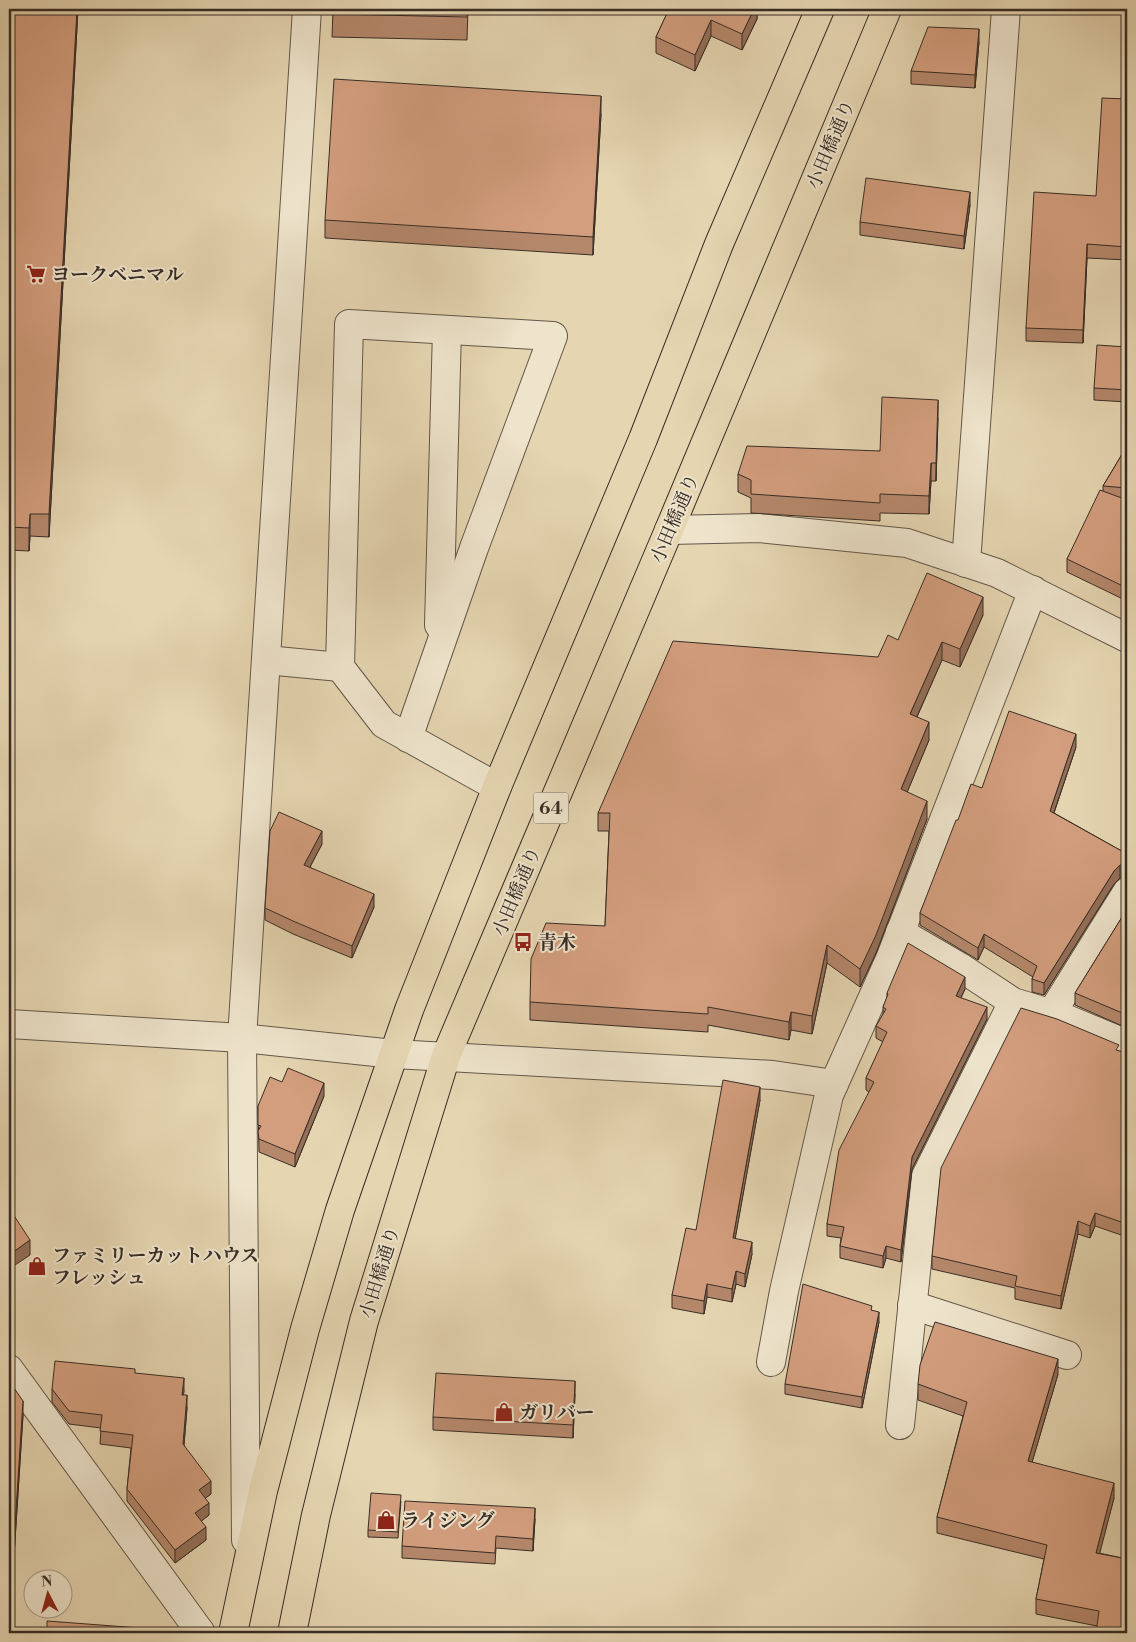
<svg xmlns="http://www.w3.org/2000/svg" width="1136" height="1642" font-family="'Libre Bodoni','Noto Serif JP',serif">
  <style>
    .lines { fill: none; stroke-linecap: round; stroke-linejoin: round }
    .minor-casing { stroke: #635749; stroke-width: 30 }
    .major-casing { stroke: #382d26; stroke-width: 30 }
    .minor { stroke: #eee4cc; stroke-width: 28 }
    .major { stroke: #e5d5b1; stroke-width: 28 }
    .wall { fill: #b5886c; stroke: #382d26 }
    .shaded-wall { fill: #946f58; stroke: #382d26 }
    .building { fill: #d39e7e; stroke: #382d26 }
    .labels { text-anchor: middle; stroke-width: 4; stroke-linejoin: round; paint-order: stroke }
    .shield { fill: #eee4cc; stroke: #6f6458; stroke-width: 1 }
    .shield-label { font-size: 18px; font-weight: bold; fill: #382d26 }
    .street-label { font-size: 19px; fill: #382d26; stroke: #eee4cc }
    .poi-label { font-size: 19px; font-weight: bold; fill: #382d26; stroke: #eee4cc; text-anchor: start }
  </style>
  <rect width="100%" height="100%" fill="#e5d5b1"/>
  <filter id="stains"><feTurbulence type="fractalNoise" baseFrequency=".004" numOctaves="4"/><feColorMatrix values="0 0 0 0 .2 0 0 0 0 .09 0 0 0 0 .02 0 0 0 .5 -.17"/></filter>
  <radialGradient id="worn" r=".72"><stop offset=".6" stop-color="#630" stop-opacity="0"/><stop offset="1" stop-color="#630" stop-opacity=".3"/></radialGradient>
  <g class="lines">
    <g class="minor-casing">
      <g id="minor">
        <polyline points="669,530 759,528 907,543 997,573 1127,638"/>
        <polyline points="966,563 1006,9"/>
        <polyline points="439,625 447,330"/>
        <polyline points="266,660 340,667"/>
        <polyline points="408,738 474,548 553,336 349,324 340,667 384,724 497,787"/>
        <polyline points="900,932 960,967 1013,1002 1062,1017 1127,1044"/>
        <polyline points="1051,1014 1127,892"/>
        <polyline points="9,1024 242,1038 394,1054 773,1075 834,1084"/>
        <polyline points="912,1305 1067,1355"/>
        <polyline points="771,1362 784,1291 829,1095 890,959 1033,590"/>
        <polyline points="9,1369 201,1633"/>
        <polyline points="900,1425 926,1176 1013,1002"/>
        <polyline points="246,1540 242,1038 307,9"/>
      </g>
    </g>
    <g class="major-casing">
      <g id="major">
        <polyline points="233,1633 263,1491 305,1329 340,1210 409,1010 497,787 643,439 719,244 820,9"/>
        <polyline points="292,1633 316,1515 364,1321 446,1056 669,530 887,9"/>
      </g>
    </g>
    <use href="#minor" class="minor"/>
    <use href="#major" class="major"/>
  </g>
  <g class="wall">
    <polygon points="9,9 78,9 49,537 30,536 29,551 9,550"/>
    <polygon points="333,9 468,9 467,40 332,37"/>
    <polygon points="669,9 757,9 757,19 742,50 711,36 695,71 656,53 656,37"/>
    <polygon points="979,42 975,88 911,84 911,71"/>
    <polygon points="1127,99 1127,260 1087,258 1083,343 1026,341 1026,328 1096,196"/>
    <polygon points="601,114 593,255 325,238 325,220"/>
    <polygon points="970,205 964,249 860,235 860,222"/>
    <polygon points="1127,347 1127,402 1094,400 1094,388"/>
    <polygon points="938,418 936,481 931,481 929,514 880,513 880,521 751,513 751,498 738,492 738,474 880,451"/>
    <polygon points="1127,446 1127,601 1067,572 1067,559 1103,492 1103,486"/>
    <polygon points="983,615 960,667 942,660 917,717 929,740 907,792 927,819 876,953 860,987 827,963 812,1034 791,1030 789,1040 708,1025 708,1032 530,1020 530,1002 605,926 609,831 598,831 598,813 878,657 898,640"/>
    <polygon points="1076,747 1054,813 1127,854 1127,877 1120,878 1114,884 1044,995 1032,992 1032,979 1033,977 984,947 978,960 920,925 920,913 958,820 982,788"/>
    <polygon points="322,844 310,867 374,907 352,958 293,934 265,920 265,908"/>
    <polygon points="1127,909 1127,1028 1075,1005 1075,993"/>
    <polygon points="965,989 961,998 987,1019 912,1169 901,1262 886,1258 883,1268 840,1258 840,1246 841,1238 827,1236 827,1224 869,1092 866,1090 866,1078 883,1042 876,1038 876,1026 883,1015 883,1007 887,998 887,993"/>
    <polygon points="1119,1051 1127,1053 1127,1237 1095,1226 1090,1238 1078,1234 1061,1309 1015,1299 1015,1288 932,1269 932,1256"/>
    <polygon points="282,1082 324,1096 295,1167 259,1152 258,1106"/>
    <polygon points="760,1100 735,1238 752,1254 745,1287 736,1284 732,1302 707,1297 704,1314 672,1308 672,1295 696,1230"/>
    <polygon points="872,1310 879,1322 862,1408 785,1394 785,1384"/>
    <polygon points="135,1373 184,1391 183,1395 187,1408 184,1445 211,1494 205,1498 209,1515 201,1521 206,1540 175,1563 127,1501 127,1489 131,1448 100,1444 101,1428 69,1424 52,1402 52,1389"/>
    <polygon points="1058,1374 1032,1462 1114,1498 1099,1553 1127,1559 1097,1626 1036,1614 1036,1599 1044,1559 937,1533 937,1517 963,1416 918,1400 918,1384"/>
    <polygon points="9,1388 23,1415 14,1556 9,1556"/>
    <polygon points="575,1394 573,1438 433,1430 433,1417"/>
    <polygon points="401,1501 398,1538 368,1537 368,1530"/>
    <polygon points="535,1519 533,1551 496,1548 495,1564 402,1558 402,1546"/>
  </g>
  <g class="shaded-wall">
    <polygon points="77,9 78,9 49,537 49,514"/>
    <polygon points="754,9 757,9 757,19 742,50 742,34"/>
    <polygon points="711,20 711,36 695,71 695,55"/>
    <polygon points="979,29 979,42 975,88 975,75"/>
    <polygon points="601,96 601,114 593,255 593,237"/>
    <polygon points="970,192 970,205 964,249 964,236"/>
    <polygon points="1087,244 1087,258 1083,343 1083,330"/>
    <polygon points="938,400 938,418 936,481 936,463"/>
    <polygon points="931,463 931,481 929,514 929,496"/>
    <polygon points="30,514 30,536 29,551 29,528"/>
    <polygon points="983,597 983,615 960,667 960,649"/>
    <polygon points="942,642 942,660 910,732 910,714"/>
    <polygon points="929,722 929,740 901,807 901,789"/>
    <polygon points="1076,734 1076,747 1050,824 1050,811"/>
    <polygon points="927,801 927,819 876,953 860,987 860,969"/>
    <polygon points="322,831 322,844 304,878 304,865"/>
    <polygon points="1120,865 1120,878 1114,884 1044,995 1044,983 1114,871"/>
    <polygon points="374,894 374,907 352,958 352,946"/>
    <polygon points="984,934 984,947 978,960 978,948"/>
    <polygon points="827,945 827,963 812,1034 812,1016"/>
    <polygon points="965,977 965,989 956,1008 956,996"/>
    <polygon points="987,1007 987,1019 912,1169 901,1262 901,1250 912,1157"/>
    <polygon points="791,1012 791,1030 789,1040 789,1022"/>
    <polygon points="324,1083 324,1096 295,1167 295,1154"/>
    <polygon points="760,1087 760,1100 733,1251 733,1238"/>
    <polygon points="1095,1213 1095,1226 1090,1238 1090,1226"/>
    <polygon points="1078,1221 1078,1234 1061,1309 1061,1296"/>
    <polygon points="30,1240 30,1255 9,1269 9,1255"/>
    <polygon points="752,1242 752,1254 745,1287 745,1274"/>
    <polygon points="886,1246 886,1258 883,1268 883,1256"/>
    <polygon points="736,1271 736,1284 732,1302 732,1289"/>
    <polygon points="707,1284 707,1297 704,1314 704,1301"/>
    <polygon points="879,1312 879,1322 862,1408 862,1397"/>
    <polygon points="1058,1359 1058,1374 1028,1476 1028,1461"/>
    <polygon points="184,1378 184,1391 182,1408 182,1395"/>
    <polygon points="575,1381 575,1394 573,1438 573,1425"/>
    <polygon points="187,1395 187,1408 183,1456 183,1444"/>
    <polygon points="23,1401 23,1415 14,1556 14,1542"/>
    <polygon points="211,1481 211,1494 199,1503 199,1490"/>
    <polygon points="1114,1483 1114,1498 1096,1568 1096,1553"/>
    <polygon points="209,1503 209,1515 195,1526 195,1513"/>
    <polygon points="535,1508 535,1519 533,1551 533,1539"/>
    <polygon points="206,1527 206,1540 175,1563 175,1550"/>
  </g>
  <g class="building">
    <polygon points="9,9 77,9 49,514 30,514 29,528 9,527"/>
    <polygon points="333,9 467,9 467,17 332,14"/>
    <polygon points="669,9 754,9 742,34 711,20 695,55 656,37"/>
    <polygon points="928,27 979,29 975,75 911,71"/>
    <polygon points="334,79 601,96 593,237 325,220"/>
    <polygon points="1102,98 1127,99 1127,247 1087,244 1083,330 1026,328 1034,192 1096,196"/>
    <polygon points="866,178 970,192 964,236 860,222"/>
    <polygon points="1097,345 1127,347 1127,390 1094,388"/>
    <polygon points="882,397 938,400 936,463 931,463 929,496 880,494 880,503 751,494 751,480 738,474 747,446 880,451"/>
    <polygon points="1127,446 1127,488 1103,486"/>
    <polygon points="1100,490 1127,500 1127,588 1067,559"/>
    <polygon points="927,573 983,597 960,649 942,642 910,714 929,722 901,789 927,801 876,935 860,969 827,945 812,1016 791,1012 789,1022 708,1007 708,1014 530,1002 531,959 546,923 605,926 610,813 598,813 673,641 878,657 888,635 898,640"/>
    <polygon points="1009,711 1076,734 1050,811 1127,854 1127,864 1120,865 1114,871 1044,983 1032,979 1037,966 984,934 978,948 920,913 956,820 958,820 971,784 982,788"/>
    <polygon points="279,812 322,831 304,865 374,894 352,946 293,921 265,908 270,831"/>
    <polygon points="1127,909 1127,1015 1075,993"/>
    <polygon points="908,943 965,977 956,996 987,1007 912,1157 901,1250 886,1246 883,1256 840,1246 844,1227 827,1224 839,1150 874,1082 866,1078 887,1032 876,1026 886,1009 883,1007 888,994 887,993"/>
    <polygon points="1021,1008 1057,1019 1119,1045 1116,1050 1127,1053 1127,1224 1095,1213 1090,1226 1078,1221 1061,1296 1015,1286 1017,1276 932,1256 941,1168"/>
    <polygon points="288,1068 324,1083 295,1154 259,1139 258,1131 261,1126 258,1125 258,1106 270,1077 282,1082"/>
    <polygon points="723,1080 760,1087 733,1238 752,1242 745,1274 736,1271 732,1289 707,1284 704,1301 672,1295 686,1228 696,1230"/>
    <polygon points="9,1208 30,1240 9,1255"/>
    <polygon points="803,1284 872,1306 871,1310 879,1312 862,1397 785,1384"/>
    <polygon points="935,1322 1058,1359 1028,1461 1114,1483 1096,1553 1127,1559 1127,1633 1096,1633 1099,1611 1036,1599 1047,1545 937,1517 967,1402 918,1384 920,1365"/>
    <polygon points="55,1361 135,1369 135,1373 184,1378 182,1395 187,1395 183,1444 211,1481 199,1490 209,1503 195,1513 206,1527 175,1550 127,1489 133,1435 100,1431 102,1415 69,1411 52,1389"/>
    <polygon points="436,1373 575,1381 573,1425 433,1417"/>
    <polygon points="9,1388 14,1388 23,1401 14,1542 9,1542"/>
    <polygon points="371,1493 401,1495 398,1532 368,1530"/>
    <polygon points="405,1501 535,1508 533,1539 496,1536 495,1553 402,1546"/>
    <polygon points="47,1621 180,1631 180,1633 9,1633 9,1627 47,1630"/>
  </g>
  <defs>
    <g id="supermarket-bare" transform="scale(1.5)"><path d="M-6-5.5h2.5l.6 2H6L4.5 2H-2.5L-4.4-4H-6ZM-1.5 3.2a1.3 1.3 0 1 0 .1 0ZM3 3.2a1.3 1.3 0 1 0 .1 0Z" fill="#8f2418" stroke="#eee4cc" stroke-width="2.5" paint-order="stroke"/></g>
    <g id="bus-bare" transform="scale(1.5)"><path d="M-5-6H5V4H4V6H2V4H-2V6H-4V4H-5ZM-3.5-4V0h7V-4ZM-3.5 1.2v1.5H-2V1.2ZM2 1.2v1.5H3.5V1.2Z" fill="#8f2418" stroke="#eee4cc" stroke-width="2.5" paint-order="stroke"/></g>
    <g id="shop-bare" transform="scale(1.5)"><path d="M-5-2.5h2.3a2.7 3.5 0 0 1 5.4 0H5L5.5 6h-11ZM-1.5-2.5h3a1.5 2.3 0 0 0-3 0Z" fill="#8f2418" stroke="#eee4cc" stroke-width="2.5" paint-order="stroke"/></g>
  </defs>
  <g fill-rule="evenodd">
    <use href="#supermarket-bare" x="36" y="274"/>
    <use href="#bus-bare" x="523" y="942"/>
    <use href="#shop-bare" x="37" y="1266"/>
    <use href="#shop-bare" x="504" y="1412"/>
    <use href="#shop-bare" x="386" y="1520"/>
  </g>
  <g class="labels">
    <rect class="shield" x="533.5" y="792.5" width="35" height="31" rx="4"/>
    <g class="shield-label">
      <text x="551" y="814">64</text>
    </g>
    <g class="street-label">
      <text transform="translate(830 144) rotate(-67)" y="7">小田橋通り</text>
      <text transform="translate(674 518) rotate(-67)" y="7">小田橋通り</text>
      <text transform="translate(516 891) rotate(-67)" y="7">小田橋通り</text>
      <text transform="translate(379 1272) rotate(-73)" y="7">小田橋通り</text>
    </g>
    <g class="poi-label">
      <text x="51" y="281">ヨークベニマル</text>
      <text x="538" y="949">青木</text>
      <text x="52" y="1262">ファミリーカットハウス<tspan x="52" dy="22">フレッシュ</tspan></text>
      <text x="519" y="1419">ガリバー</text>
      <text x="401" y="1527">ライジング</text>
    </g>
  </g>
  <rect width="1136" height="1642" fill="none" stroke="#e5d5b1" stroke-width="30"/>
  <rect x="10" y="10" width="1116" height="1622" fill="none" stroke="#382d26" stroke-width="2.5"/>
  <rect x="15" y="15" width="1106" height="1612" fill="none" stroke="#382d26"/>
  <g transform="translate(48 1594) rotate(354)"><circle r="24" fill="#eee4cc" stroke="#a59b8a"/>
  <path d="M0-4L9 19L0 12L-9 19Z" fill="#8f2418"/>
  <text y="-8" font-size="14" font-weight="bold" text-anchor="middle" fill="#382d26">N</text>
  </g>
  <rect width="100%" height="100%" filter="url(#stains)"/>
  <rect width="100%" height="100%" fill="url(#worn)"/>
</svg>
